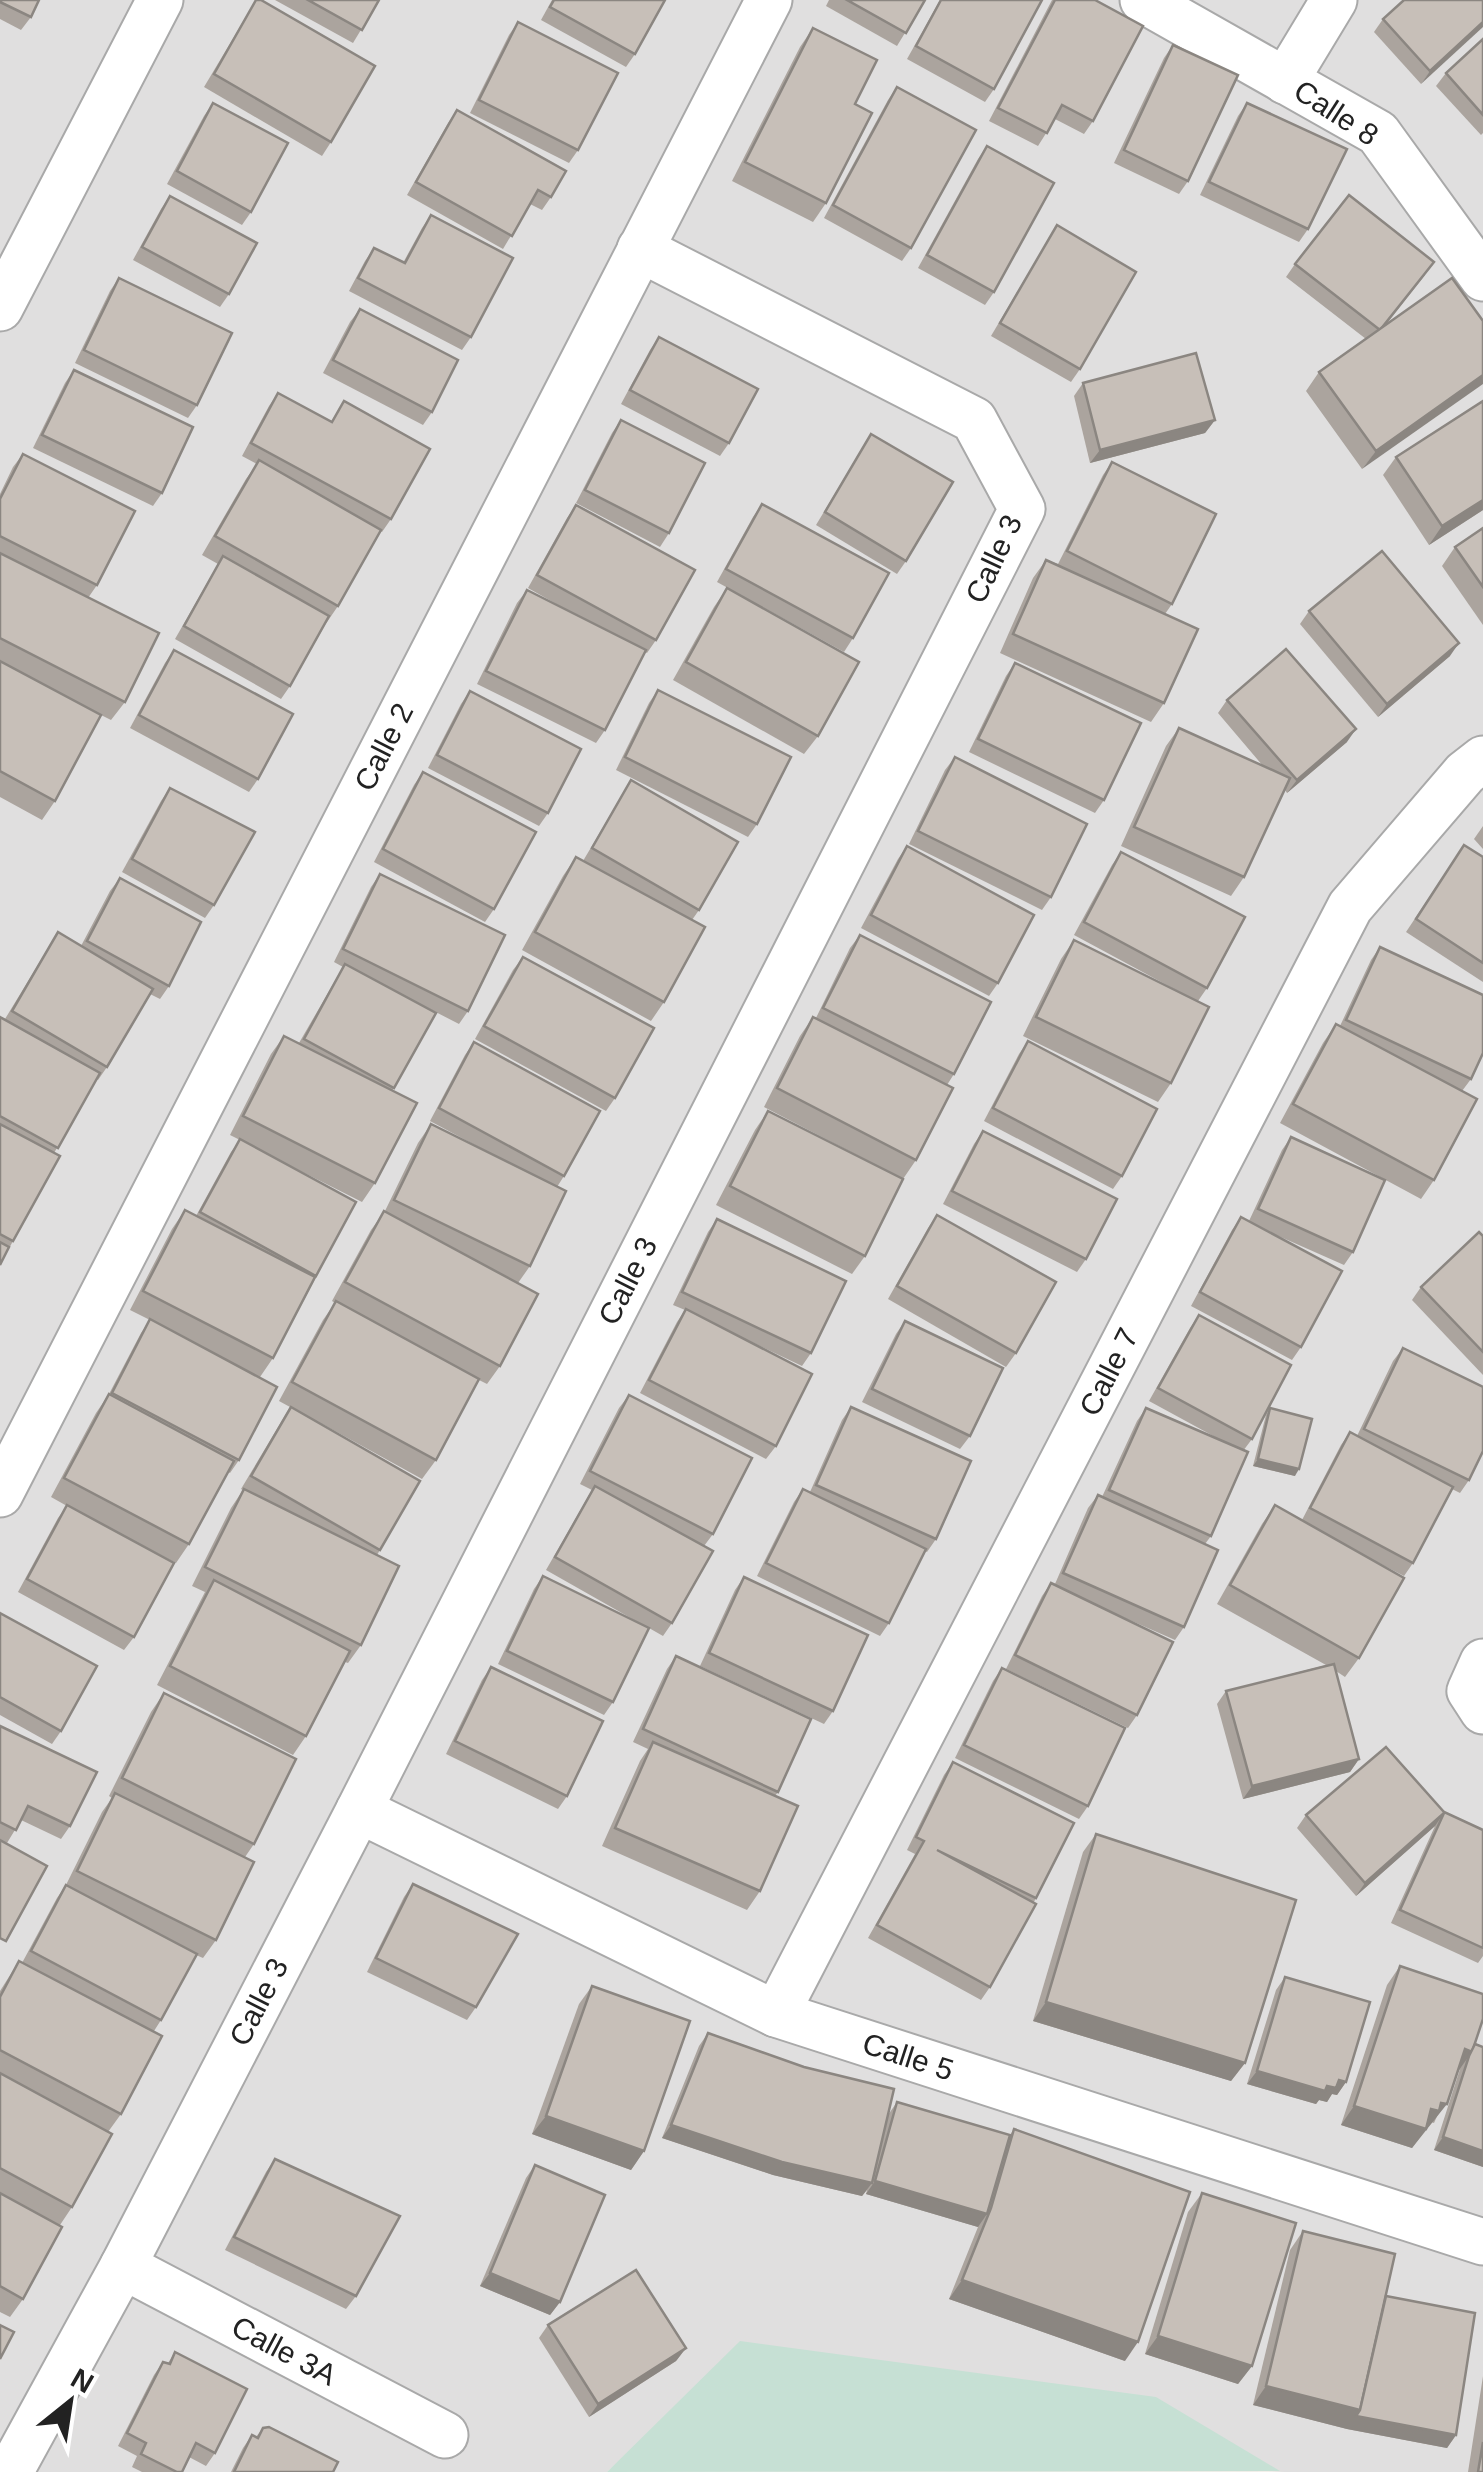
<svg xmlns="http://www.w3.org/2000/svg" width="1483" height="2472" font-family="Arial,sans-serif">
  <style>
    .residential { fill: #e0dfdf }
    .wetland { fill: #c6e0d4 }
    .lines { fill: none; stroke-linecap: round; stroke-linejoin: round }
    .street-casing { stroke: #a9a9a9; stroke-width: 49 }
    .street { stroke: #fff; stroke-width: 45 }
    .wall { fill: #aba49e }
    .shaded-wall { fill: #8b8681 }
    .building { fill: #c7bfb8; stroke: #8b8681; stroke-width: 2.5 }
    .labels { text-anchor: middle; stroke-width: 8; stroke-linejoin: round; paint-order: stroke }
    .street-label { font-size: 30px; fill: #222; stroke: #fff }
  </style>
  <rect width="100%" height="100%" fill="#f2efe9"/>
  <polygon class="residential" points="0,0 1483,0 1483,2472 1284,2472 655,2427 607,2472 0,2472"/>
  <polygon class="wetland" points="740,2341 1156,2397 1280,2471 607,2472"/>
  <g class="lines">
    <g class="street-casing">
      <g id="street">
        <polyline points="1143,0 1378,133 1483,278"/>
        <polyline points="1285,81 1334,0"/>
        <polyline points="0,308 160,0"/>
        <polyline points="0,1494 769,0"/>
        <polyline points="1483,1662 1470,1691 1483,1711"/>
        <polyline points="359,1810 776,2014 1483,2242"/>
        <polyline points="776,2014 1350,907 1465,773 1483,759"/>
        <polyline points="123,2266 445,2435"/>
        <polyline points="10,2472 123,2266 359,1810 1022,509 974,420 640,249"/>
      </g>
    </g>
    <use href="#street" class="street"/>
  </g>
  <g class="wall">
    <polygon points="0,0 31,17 21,30 0,19"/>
    <polygon points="256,0 331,142 322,156 204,87"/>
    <polygon points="275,0 379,0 353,43"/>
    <polygon points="552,0 665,0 635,54 626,67 541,20"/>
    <polygon points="829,0 925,0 897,46 826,6"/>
    <polygon points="940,0 1042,0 994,89 985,102 907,59"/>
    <polygon points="1052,0 1095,0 1093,121 1084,134 1055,119 1038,146 989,121"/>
    <polygon points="1483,0 1421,84 1374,32 1383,19"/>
    <polygon points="518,22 578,150 569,163 470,113 509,35"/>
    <polygon points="813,28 855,104 826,203 813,222 732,181 800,47"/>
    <polygon points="1483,39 1483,133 1481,135 1436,86 1446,73"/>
    <polygon points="1173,45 1188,181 1179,194 1114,163 1164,58"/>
    <polygon points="897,87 911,248 902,261 824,218 888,100"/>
    <polygon points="213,103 251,212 242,225 167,184 204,116"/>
    <polygon points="1247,103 1308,229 1299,242 1200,195 1238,116"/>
    <polygon points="457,110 551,197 542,210 530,204 503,249 407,195 448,123"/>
    <polygon points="987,146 994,292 985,305 918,268 978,159"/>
    <polygon points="170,196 229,294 220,307 133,260 161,209"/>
    <polygon points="431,215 471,337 462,350 349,291 365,261 374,248 403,263 422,228"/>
    <polygon points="1057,225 1080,369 1071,382 991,336"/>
    <polygon points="1295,264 1425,275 1385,326 1483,321 1362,469 1306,391 1319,372 1366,339 1286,277"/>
    <polygon points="119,278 197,405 188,418 75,363 110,291"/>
    <polygon points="360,309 432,412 423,425 323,373 350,322"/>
    <polygon points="659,337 729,443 720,456 621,404 650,350"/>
    <polygon points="74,370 162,493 153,506 33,448 65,383"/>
    <polygon points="1083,383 1215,420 1205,433 1090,463 1074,396"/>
    <polygon points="278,393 331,422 344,401 391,519 382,532 380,531 338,606 325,625 290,686 281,699 175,639 218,564 202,555 246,479 257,464 242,456 269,406"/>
    <polygon points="621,420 669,533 660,547 576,503 612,433"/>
    <polygon points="871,434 906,561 897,574 816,525"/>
    <polygon points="23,454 97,585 88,598 125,702 111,720 99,714 55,801 42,820 0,797 0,494 13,467"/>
    <polygon points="1396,457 1483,510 1429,545 1383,475"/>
    <polygon points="1112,462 1172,604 1165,614 1164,703 1151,722 1000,653 1033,578 1046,560 1058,564 1103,475"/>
    <polygon points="762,504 853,638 844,652 717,582 753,517"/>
    <polygon points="576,505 656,640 647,653 645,652 605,730 596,743 477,684 517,603 527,590 567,610 528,588 567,518"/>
    <polygon points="1483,528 1483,625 1442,566 1455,547"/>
    <polygon points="727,588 818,736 804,754 673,680 714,607"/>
    <polygon points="1309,611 1450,656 1378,717 1300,624"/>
    <polygon points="174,650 258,779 249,792 130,728 165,663"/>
    <polygon points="1015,663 1104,800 1095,813 969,752 1006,676"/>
    <polygon points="658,690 757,824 748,837 616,770 649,703"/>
    <polygon points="470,691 548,813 539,826 428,768 461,704"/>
    <polygon points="1227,700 1347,742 1287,793 1285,790 1244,877 1231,896 1121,846 1166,746 1179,728 1263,766 1218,713"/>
    <polygon points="955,757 1051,897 1042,910 909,844 945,770"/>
    <polygon points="423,772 494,909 485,922 374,862 414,785"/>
    <polygon points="631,780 699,910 692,920 664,1002 651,1021 522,950 563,876 576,857 583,861"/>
    <polygon points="170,788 214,905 205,918 122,872 161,801"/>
    <polygon points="1483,826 1483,849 1474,839"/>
    <polygon points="1464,845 1483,857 1483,982 1406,932"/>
    <polygon points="907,846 998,983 989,996 861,928 898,859"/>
    <polygon points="1121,852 1207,988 1198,1001 1171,1083 1158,1102 1023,1036 1061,959 1074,940 1189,997 1074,935 1112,865"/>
    <polygon points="380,874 468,1011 459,1024 424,1006 436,1013 392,1091 375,1183 362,1202 257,1149 356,1202 273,1358 260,1377 239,1460 230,1473 228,1472 189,1544 176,1563 113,1530 134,1637 124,1650 18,1592 58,1518 67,1506 51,1497 96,1413 109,1394 141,1333 150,1320 130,1310 172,1229 185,1210 196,1216 231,1152 240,1140 230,1135 271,1054 284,1036 299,1043 343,967 334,962 371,887"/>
    <polygon points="120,878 169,986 160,999 150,994 107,1067 98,1080 97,1079 54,1153 13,1241 0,1265 0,1017 5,1019 58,932 81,946 110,891"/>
    <polygon points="860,935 954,1074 947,1085 916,1160 903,1179 764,1107 800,1036 813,1017 816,1018 850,948"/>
    <polygon points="1380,947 1471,1079 1462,1091 1434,1180 1421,1199 1280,1123 1323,1043 1336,1024 1340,1026 1371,960"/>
    <polygon points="523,957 615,1098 606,1111 475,1039 513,970"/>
    <polygon points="1028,1041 1122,1176 1113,1189 984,1121 1019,1054"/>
    <polygon points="474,1042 564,1176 557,1187 530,1266 518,1283 500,1366 487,1384 479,1380 436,1460 422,1479 315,1420 420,1481 377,1555 361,1645 348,1663 345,1662 306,1736 293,1755 157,1685 205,1592 192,1586 231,1508 243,1490 241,1489 290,1407 279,1401 323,1320 335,1303 332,1301 371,1230 385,1211 418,1143 431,1124 488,1152 430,1121 465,1055"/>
    <polygon points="768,1111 865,1256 852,1274 716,1205 755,1130"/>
    <polygon points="983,1131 1086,1259 1077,1272 943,1204 974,1144"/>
    <polygon points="1291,1137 1353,1252 1344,1265 1267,1231 1301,1347 1292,1360 1191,1306 1232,1230 1241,1217 1249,1221 1282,1150"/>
    <polygon points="937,1215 1016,1353 1006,1367 888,1299 928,1228"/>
    <polygon points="717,1219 811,1353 802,1366 739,1336 776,1446 766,1459 640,1393 677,1322 685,1310 673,1305 708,1232"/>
    <polygon points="1483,1236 1483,1375 1412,1300 1421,1287"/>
    <polygon points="1199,1315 1252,1439 1243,1451 1211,1536 1205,1544 1184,1627 1175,1640 1100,1607 1137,1715 1128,1728 1006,1669 1042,1596 1051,1583 1055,1584 1088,1508 1098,1495 1102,1497 1137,1421 1146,1408 1228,1444 1149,1401 1190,1328"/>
    <polygon points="905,1321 970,1436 960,1449 862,1402 896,1334"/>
    <polygon points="1403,1348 1469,1480 1460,1493 1452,1489 1413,1563 1404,1576 1350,1548 1359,1658 1345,1677 1336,1671 1359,1759 1350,1772 1243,1799 1217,1704 1226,1691 1326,1665 1217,1604 1262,1524 1275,1505 1302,1520 1341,1445 1350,1432 1357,1436 1393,1361"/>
    <polygon points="629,1395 713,1534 704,1546 672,1623 663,1636 649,1628 613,1702 604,1715 498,1664 534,1589 543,1576 643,1625 546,1570 592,1490 580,1484 619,1408"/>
    <polygon points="851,1407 936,1539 927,1552 924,1551 889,1623 880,1636 757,1576 794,1502 803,1489 810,1492 842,1420"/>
    <polygon points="1270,1408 1295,1476 1253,1466 1266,1415"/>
    <polygon points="744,1577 833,1711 824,1724 700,1666 735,1590"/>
    <polygon points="0,1613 61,1731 52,1744 0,1715"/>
    <polygon points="676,1656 778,1792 775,1796 760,1891 747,1910 602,1846 640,1761 648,1749 633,1742 667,1669"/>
    <polygon points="491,1667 567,1796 558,1809 446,1754 482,1680"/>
    <polygon points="1002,1668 1088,1806 1079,1819 955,1758 993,1681"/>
    <polygon points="164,1693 254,1844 245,1857 216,1940 203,1958 196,1955 161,2020 154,2031 121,2114 108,2132 72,2207 60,2225 23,2299 10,2317 0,2312 0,1991 19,1961 22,1963 57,1898 66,1885 102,1812 112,1798 109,1796 151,1712"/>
    <polygon points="0,1726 70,1826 61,1839 21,1820 7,1843 0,1840"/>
    <polygon points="953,1762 1036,1898 990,1987 981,2000 868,1938 915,1854 907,1850 944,1775"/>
    <polygon points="1444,1812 1483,1830 1483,1956 1478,1963 1391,1923 1435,1826 1356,1896 1297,1828 1306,1815"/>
    <polygon points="1096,1834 1245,2063 1231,2081 1033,2021 1083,1852"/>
    <polygon points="413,1884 476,2007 467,2020 367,1972 404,1897"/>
    <polygon points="1400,1966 1475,2044 1483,2167 1434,2150 1460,2069 1458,2070 1434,2123 1431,2122 1412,2148 1341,2125 1387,1985"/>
    <polygon points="1285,1977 1346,2082 1337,2095 1332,2094 1327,2102 1319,2100 1316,2104 1247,2084 1276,1990"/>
    <polygon points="592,1986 644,2151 631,2170 532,2134 579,2004"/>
    <polygon points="708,2033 888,2115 897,2102 1010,2135 1014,2129 1125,2361 949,2299 978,2227 866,2194 867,2190 862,2196 773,2175 662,2138 699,2046"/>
    <polygon points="275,2159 356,2296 346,2309 225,2250 266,2172"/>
    <polygon points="535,2165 560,2302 550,2315 480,2286 526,2178"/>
    <polygon points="1202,2193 1252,2366 1238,2384 1145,2354 1188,2212"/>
    <polygon points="1303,2231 1386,2296 1456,2435 1447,2448 1347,2429 1253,2405 1290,2250"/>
    <polygon points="548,2325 686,2348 676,2361 589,2417 539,2338"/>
    <polygon points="175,2352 215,2453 206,2466 189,2457 182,2472 142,2472 132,2467 137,2456 118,2446 154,2375 163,2362 168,2363"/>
    <polygon points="1483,2376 1483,2472 1468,2472"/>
    <polygon points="263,2428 333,2472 231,2472 243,2448 252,2435 256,2437"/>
  </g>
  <g class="shaded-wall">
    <polygon points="1483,22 1483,27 1421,84 1430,71"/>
    <polygon points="1483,375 1483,384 1362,469 1376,451"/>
    <polygon points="1215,420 1205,433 1090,463 1100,450"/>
    <polygon points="1483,500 1483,510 1429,545 1442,526"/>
    <polygon points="1459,643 1450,656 1378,717 1387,704"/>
    <polygon points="1356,729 1347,742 1287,793 1297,780"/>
    <polygon points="1258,1459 1299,1469 1295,1476 1253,1466"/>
    <polygon points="1359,1759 1350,1772 1243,1799 1252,1786"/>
    <polygon points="1444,1813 1435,1826 1356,1896 1365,1883"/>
    <polygon points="1046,2002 1245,2063 1231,2081 1033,2021"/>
    <polygon points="1465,2049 1472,2052 1459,2070 1452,2068"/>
    <polygon points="1257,2071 1327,2086 1339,2080 1346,2082 1337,2095 1332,2094 1327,2102 1319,2100 1316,2104 1247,2084"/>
    <polygon points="1441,2103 1447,2104 1412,2148 1341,2125 1354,2106 1431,2109"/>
    <polygon points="546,2116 644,2151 631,2170 532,2134"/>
    <polygon points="671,2125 872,2183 862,2196 773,2175 662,2138"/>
    <polygon points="1443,2137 1483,2151 1483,2167 1434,2150"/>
    <polygon points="875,2181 987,2214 978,2227 866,2194"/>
    <polygon points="490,2273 560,2302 550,2315 480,2286"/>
    <polygon points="962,2280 1138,2342 1125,2361 949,2299"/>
    <polygon points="1158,2336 1252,2366 1238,2384 1145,2354"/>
    <polygon points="686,2348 676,2361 589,2417 598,2404"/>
    <polygon points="1266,2386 1456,2435 1447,2448 1347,2429 1253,2405"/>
  </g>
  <g class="building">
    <polygon points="0,0 39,0 31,17 0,2"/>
    <polygon points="256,0 261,0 375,66 331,142 214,74"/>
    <polygon points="308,0 379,0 362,30"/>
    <polygon points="554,0 665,0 635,54 550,7"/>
    <polygon points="847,0 925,0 906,33"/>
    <polygon points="941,0 1042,0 994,89 916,46"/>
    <polygon points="1055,0 1095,0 1143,26 1093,121 1062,105 1047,133 998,108"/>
    <polygon points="1404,0 1483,0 1483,22 1430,71 1383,19"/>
    <polygon points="518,22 618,73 578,150 479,100"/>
    <polygon points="813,28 877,60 855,104 872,113 826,203 745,162"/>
    <polygon points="1483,39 1483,115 1446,73"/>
    <polygon points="1173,45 1238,75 1188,181 1124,150"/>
    <polygon points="897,87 976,130 911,248 833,205"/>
    <polygon points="213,103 288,143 251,212 177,171"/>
    <polygon points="1247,103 1347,149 1308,229 1209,182"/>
    <polygon points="457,110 566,171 551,197 538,190 512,236 416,182"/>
    <polygon points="987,146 1054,183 994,292 927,255"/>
    <polygon points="1349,195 1434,262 1380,330 1295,264"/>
    <polygon points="170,196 257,243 229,294 142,247"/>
    <polygon points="431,215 513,258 471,337 358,278 374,248 405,263"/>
    <polygon points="1057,225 1136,272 1080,369 1000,323"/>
    <polygon points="119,278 232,333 197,405 84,350"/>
    <polygon points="1452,278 1483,321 1483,375 1376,451 1319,372"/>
    <polygon points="360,309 458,360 432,412 333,360"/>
    <polygon points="659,337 758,389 729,443 630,390"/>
    <polygon points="1196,353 1215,420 1100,450 1083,383"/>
    <polygon points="74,370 193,427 162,493 42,435"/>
    <polygon points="278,393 332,422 344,401 430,449 391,519 251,443"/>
    <polygon points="1483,401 1483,500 1442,526 1396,457"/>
    <polygon points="621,420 705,463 669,533 585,490"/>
    <polygon points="871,434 953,482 906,561 825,512"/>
    <polygon points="23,454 135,511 97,585 0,536 0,499"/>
    <polygon points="259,460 381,530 338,606 215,536"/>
    <polygon points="1112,462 1216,514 1172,604 1067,551"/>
    <polygon points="762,504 889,573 853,638 726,569"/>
    <polygon points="576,505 695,570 656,640 537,575"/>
    <polygon points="1483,528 1483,587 1455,547"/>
    <polygon points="1382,551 1459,643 1387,704 1309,611"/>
    <polygon points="0,553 159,633 125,702 0,638"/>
    <polygon points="223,556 329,616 290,686 184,626"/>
    <polygon points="1046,560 1198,629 1164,703 1013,634"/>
    <polygon points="727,588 859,662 818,736 686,662"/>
    <polygon points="527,590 646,650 605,730 486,671"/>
    <polygon points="1286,649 1356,729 1297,780 1227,700"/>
    <polygon points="174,650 293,714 258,779 139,715"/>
    <polygon points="0,661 101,715 55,801 0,771"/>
    <polygon points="1015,663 1141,723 1104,800 978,739"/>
    <polygon points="658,690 791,757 757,824 625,757"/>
    <polygon points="470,691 581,749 548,813 437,755"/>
    <polygon points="1179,728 1290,778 1244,877 1134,827"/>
    <polygon points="955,757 1087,824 1051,897 918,831"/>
    <polygon points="423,772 536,832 494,909 383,849"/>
    <polygon points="631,780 738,842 699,910 592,848"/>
    <polygon points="170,788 255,832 214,905 132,859"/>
    <polygon points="1464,845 1483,857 1483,963 1416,919"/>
    <polygon points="907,846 1034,915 998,983 871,915"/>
    <polygon points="1121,852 1245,917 1207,988 1084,922"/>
    <polygon points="576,857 705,927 664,1002 535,932"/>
    <polygon points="380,874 505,935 468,1011 343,949"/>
    <polygon points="120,878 201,922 169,986 87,941"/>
    <polygon points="58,932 153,989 107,1067 12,1011"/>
    <polygon points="860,935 991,1002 954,1074 823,1008"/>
    <polygon points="1074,940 1209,1007 1171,1083 1036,1017"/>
    <polygon points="1380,947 1483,995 1483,1053 1471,1079 1346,1020"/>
    <polygon points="523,957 654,1028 615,1098 484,1026"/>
    <polygon points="345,964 436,1013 394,1088 304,1039"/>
    <polygon points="0,1017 100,1073 58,1148 0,1116"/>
    <polygon points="813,1017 953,1088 916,1160 777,1088"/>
    <polygon points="1336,1024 1477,1099 1434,1180 1293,1104"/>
    <polygon points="284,1036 417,1103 375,1183 243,1116"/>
    <polygon points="1028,1041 1157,1109 1122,1176 993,1108"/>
    <polygon points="474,1042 600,1111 564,1176 439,1108"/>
    <polygon points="768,1111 903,1179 865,1256 730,1186"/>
    <polygon points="0,1124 60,1156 13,1241 0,1234"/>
    <polygon points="431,1124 566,1191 530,1266 394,1200"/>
    <polygon points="983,1131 1117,1199 1086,1259 952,1191"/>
    <polygon points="1291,1137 1385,1180 1353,1252 1258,1209"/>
    <polygon points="240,1139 356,1202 316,1276 200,1212"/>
    <polygon points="185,1210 315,1277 273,1358 143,1291"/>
    <polygon points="384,1211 538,1294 500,1366 345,1282"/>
    <polygon points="937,1215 1056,1282 1016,1353 897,1286"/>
    <polygon points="1241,1217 1342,1271 1301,1347 1200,1292"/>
    <polygon points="717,1219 846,1281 811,1353 682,1292"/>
    <polygon points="1479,1232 1483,1236 1483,1352 1421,1287"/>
    <polygon points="0,1242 9,1247 0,1265"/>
    <polygon points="336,1301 479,1379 436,1460 292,1382"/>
    <polygon points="686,1309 812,1374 776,1446 649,1380"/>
    <polygon points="1199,1315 1291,1365 1252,1439 1158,1388"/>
    <polygon points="150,1319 277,1387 239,1460 112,1393"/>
    <polygon points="905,1321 1003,1368 970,1436 872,1389"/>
    <polygon points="1403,1348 1483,1387 1483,1451 1469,1480 1364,1429"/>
    <polygon points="109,1394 234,1461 189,1544 64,1478"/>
    <polygon points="629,1395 752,1458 713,1534 590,1471"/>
    <polygon points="291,1407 420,1481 380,1550 251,1476"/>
    <polygon points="851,1407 971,1461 936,1539 816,1485"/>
    <polygon points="1146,1408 1248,1452 1211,1536 1109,1490"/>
    <polygon points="1270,1408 1312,1419 1299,1469 1258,1459"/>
    <polygon points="1350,1432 1453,1487 1413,1563 1310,1508"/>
    <polygon points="595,1486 713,1551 672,1623 555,1557"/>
    <polygon points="244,1489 399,1566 361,1645 205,1567"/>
    <polygon points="803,1489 926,1549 889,1623 766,1563"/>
    <polygon points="1098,1495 1218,1550 1184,1627 1063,1573"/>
    <polygon points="67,1505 174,1563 134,1637 27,1579"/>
    <polygon points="1275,1505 1404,1578 1359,1658 1230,1585"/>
    <polygon points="543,1576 649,1628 613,1702 507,1651"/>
    <polygon points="744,1577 868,1635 833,1711 709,1653"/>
    <polygon points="214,1580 350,1651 306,1736 170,1666"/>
    <polygon points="1051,1583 1173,1642 1137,1715 1015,1655"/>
    <polygon points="0,1613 97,1666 61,1731 0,1697"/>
    <polygon points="676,1656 811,1719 778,1792 643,1729"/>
    <polygon points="1334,1664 1359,1759 1252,1786 1226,1691"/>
    <polygon points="491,1667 603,1721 567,1796 455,1741"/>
    <polygon points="1002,1668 1125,1728 1088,1806 964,1745"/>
    <polygon points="164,1693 296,1759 254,1844 122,1778"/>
    <polygon points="0,1726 97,1772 70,1826 28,1806 16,1830 0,1822"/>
    <polygon points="653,1742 798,1806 760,1891 615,1828"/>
    <polygon points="1386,1747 1444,1812 1483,1830 1483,1948 1400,1910 1444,1813 1365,1883 1306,1815"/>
    <polygon points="953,1762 1074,1823 1036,1898 937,1850 1036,1904 990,1987 877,1925 924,1841 916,1837"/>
    <polygon points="115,1793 254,1862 216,1940 77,1871"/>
    <polygon points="1096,1834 1296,1900 1245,2063 1046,2002"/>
    <polygon points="0,1840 47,1866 6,1941 0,1938"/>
    <polygon points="413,1884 518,1934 476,2007 376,1958"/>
    <polygon points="66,1885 197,1954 161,2020 31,1951"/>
    <polygon points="19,1961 162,2036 121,2114 0,2050 0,1997"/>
    <polygon points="1400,1966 1483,1994 1483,2019 1472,2052 1465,2049 1447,2104 1441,2103 1439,2111 1431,2109 1426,2129 1354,2106"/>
    <polygon points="1285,1977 1370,2002 1346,2082 1339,2080 1336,2088 1327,2086 1325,2091 1257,2071"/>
    <polygon points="592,1986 690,2021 644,2151 546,2116"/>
    <polygon points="708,2033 804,2067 894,2089 872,2183 782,2162 671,2125"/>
    <polygon points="1475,2044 1483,2047 1483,2151 1443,2137 1469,2056"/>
    <polygon points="0,2073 112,2134 72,2207 0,2168"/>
    <polygon points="897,2102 1010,2135 987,2214 875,2181"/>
    <polygon points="1014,2129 1190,2192 1138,2342 962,2280 991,2208"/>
    <polygon points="275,2159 400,2216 356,2296 234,2237"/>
    <polygon points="535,2165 605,2195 560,2302 490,2273"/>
    <polygon points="0,2193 62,2227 23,2299 0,2286"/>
    <polygon points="1202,2193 1296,2223 1252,2366 1158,2336"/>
    <polygon points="1303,2231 1395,2254 1360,2410 1266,2386"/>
    <polygon points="636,2270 686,2348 598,2404 548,2325"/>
    <polygon points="1386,2296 1475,2313 1456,2435 1356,2416 1360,2410"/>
    <polygon points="0,2325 14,2332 0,2359"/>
    <polygon points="175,2352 247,2389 215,2453 196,2443 182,2472 177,2472 141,2454 146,2443 127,2433 163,2362 170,2364"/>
    <polygon points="269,2427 338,2462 333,2472 234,2472 252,2435 258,2438 263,2428"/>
    <polygon points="1483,2442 1483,2472 1478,2472"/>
  </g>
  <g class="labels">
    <g class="street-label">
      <text transform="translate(1336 113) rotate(33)" y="10">Calle 8</text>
      <text transform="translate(994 559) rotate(-65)" y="10">Calle 3</text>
      <text transform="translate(384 747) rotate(-63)" y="10">Calle 2</text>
      <text transform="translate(628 1281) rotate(-63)" y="10">Calle 3</text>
      <text transform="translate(1109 1372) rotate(-63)" y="10">Calle 7</text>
      <text transform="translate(259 2002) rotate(-63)" y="10">Calle 3</text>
      <text transform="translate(908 2057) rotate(18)" y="10">Calle 5</text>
      <text transform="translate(284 2351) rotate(28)" y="10">Calle 3A</text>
    </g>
  </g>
  <g transform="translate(70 2402) rotate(30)" stroke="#ffffff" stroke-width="8" paint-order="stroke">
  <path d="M0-8L18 38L0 25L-18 38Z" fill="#222222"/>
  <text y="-15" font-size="28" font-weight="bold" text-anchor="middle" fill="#222222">N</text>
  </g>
</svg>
